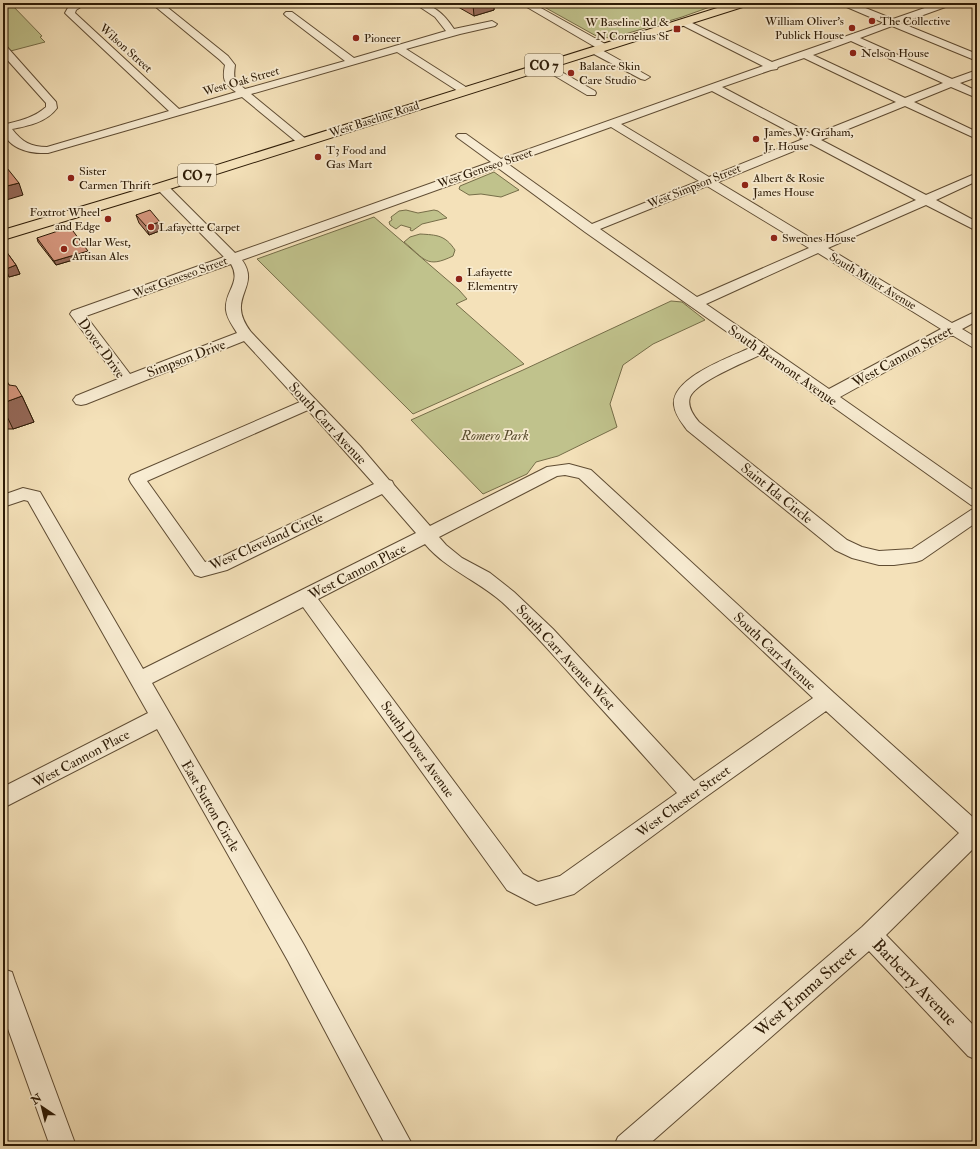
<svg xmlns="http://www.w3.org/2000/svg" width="980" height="1149" font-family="'IM FELL Double Pica',serif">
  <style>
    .green { fill: #c0c28c; stroke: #766e49 }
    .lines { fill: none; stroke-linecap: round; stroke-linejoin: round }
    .minor-casing { stroke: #5f4c33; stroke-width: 2 }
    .major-casing { stroke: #2d1b06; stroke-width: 2 }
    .minor { fill: #f8ecd2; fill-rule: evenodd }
    .major { fill: #f4e1b9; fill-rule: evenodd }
    .wall { fill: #b7816c; stroke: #2d1b06 }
    .shaded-wall { fill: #956958; stroke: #2d1b06 }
    .building { fill: #d5967d; stroke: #2d1b06 }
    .poi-dot { fill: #8f2418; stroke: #f8ecd2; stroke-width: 1.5 }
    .labels { text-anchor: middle; stroke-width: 3.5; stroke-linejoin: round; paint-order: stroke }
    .far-poi-label { font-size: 12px; fill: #2d1b06; stroke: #f8ecd2; text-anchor: start }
    .far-street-label { font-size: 12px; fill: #2d1b06; stroke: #f8ecd2 }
    .shield { fill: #f8ecd2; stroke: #6a5a43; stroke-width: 1 }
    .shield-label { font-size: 13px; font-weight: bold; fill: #2d1b06 }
    .street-label { font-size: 14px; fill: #2d1b06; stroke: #f8ecd2 }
    .park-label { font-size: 14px; font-style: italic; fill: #594d2e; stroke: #f8ecd2 }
    .near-street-label { font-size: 17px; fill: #2d1b06; stroke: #f8ecd2 }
  </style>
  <rect width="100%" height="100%" fill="#f4e1b9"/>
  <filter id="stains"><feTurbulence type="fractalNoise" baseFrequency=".005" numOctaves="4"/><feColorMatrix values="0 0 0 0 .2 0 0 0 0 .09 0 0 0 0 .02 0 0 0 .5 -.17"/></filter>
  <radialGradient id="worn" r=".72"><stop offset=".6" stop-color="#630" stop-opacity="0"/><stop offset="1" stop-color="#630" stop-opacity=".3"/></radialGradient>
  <g class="green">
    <polygon points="10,3 42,36 40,37 45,42 3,53 3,4"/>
    <polygon points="537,3 721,3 682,17 612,38 598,37"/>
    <polygon points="494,172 519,190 501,197 481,194 469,195 459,189 460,186"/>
    <polygon points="406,210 418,213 434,210 438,211 447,218 422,224 412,231 410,230 411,228 401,225 396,229 390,225 389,222 392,220 391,217 399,211"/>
    <polygon points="374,217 459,290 467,299 456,304 524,364 413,414 257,259"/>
    <path d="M 420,234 C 437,235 445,235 455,250 L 453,256 C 426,269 425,259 404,242 L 410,237 Z"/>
    <polygon points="671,301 682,302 705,320 653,344 623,365 610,404 617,427 558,456 536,462 527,474 483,494 411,420 523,370"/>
  </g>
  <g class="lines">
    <g class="minor-casing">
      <g id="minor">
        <path d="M 75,3 L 87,3 L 76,10 L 75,13 L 179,109 L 236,92 C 224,83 222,80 225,65 L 220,60 L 151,3 L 162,3 L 228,56 L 235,65 C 233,80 234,80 245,89 L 345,61 L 286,16 L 284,14 L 286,12 L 292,12 L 354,58 L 446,31 L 435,17 L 414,3 C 433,3 444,14 454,29 L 492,21 L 497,24 L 495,26 L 460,34 L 406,49 L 469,89 L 470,91 L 469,93 L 461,93 L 397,52 L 251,94 L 307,140 L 309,142 L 307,144 L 299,144 L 242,97 L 48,153 C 29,154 3,148 3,125 C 18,121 34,118 46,107 L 46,103 L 3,55 L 3,46 L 7,47 L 56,102 L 57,108 C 47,122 28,126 12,129 C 22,142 31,147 47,147 L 169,111 L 67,15 L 65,13 L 69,6 Z"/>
        <path d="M 356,3 L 378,3 C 373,7 361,7 356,3 Z"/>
        <polygon points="520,3 532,3 607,45 608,47 607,49 600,49 650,77 645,80 641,79 590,52 589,50 590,48 597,48"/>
        <path d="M 840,3 L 853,3 L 893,19 L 939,3 L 953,3 L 951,5 L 901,23 L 977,54 L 977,61 L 892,26 L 860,38 L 952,79 L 977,70 L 977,77 L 960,83 L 977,91 L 977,98 L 951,87 L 914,102 L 977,132 L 977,139 L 905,106 L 821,140 L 926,195 L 977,173 L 977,181 L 936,200 L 977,222 L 977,231 L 926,205 L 828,248 L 952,323 L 977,311 L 977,321 L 962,329 L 977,338 L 977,348 L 972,347 L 952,335 L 840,397 L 977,493 L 977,507 L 971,505 L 825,401 L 822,401 L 820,398 L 760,355 C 745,362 696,382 690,397 C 687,406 693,415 699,422 L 847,540 L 862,547 L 879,551 L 912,549 L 971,510 L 977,508 L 977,522 L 922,560 L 916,562 L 894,565 L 879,565 L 852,558 L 835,550 L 687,430 C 682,423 675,415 674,405 C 671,378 730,357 750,348 L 585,232 L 498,168 L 242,260 C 262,288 224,297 251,332 L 360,446 L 389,480 L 392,481 L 394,485 L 430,526 L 547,467 L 569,464 L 591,470 L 834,693 L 976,820 L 977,820 L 977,845 L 886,935 L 977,1029 L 977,1060 L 968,1056 L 869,951 L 647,1146 L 614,1146 L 618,1137 L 862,927 L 959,833 L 826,711 L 700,801 L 574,894 L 536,905 L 507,890 L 303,607 L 152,683 L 304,945 L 413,1146 L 386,1146 L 288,961 L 157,729 L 3,808 L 3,787 L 148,713 L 28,501 L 24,500 L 3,507 L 3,495 L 23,488 L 40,492 L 143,669 L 416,533 L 382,494 L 227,570 L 201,577 L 195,575 L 131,483 L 129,479 L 131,475 L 300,402 L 244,341 L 86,404 L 81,405 L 76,404 L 73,400 L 76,396 L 118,379 L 70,314 L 72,311 L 224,257 L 158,190 L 156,187 L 158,184 L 166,184 L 235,253 L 491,162 L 458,138 L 456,136 L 458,134 L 466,134 L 501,159 L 763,66 L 680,24 L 678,22 L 680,20 L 686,20 L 772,62 L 884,23 L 842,5 ZM 851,41 L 943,83 L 905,98 L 813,55 ZM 804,58 L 896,102 L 813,135 L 722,87 L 771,70 L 777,69 L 778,67 ZM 712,91 L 803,139 L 709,177 L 621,124 ZM 611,127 L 699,181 L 592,224 L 508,164 ZM 811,144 L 916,200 L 819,243 L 718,182 ZM 707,186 L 809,248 L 697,297 L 600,229 ZM 818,253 L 941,329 L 829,389 L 706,304 ZM 231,264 C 242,283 224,291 226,310 C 227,319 233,326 237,333 L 130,374 L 86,316 ZM 308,410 L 374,484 L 217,559 L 205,562 L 147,481 ZM 565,475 L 579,478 L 813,698 L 694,781 L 553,629 L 514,592 L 490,573 L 462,558 L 446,545 L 439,537 L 557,476 ZM 425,544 C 447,570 477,580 502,602 C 530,628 554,656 579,684 C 612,720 644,756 677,793 L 560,876 L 538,882 L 523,874 L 318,599 Z"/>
        <polygon points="966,3 977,3 977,8 968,5"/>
        <polygon points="544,62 595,91 596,93 595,95 587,95 540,67 539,65"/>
        <polygon points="3,969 12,972 15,981 76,1146 50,1146 3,1015"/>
      </g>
    </g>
    <g class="major-casing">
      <polygon id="major" points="733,3 751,3 749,5 157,193 3,240 3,230 147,187"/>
    </g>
    <use href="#minor" class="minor"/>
    <use href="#major" class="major"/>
  </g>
  <g class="wall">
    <polygon points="451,3 494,3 494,10 474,16"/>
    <polygon points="136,215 160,222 162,230 149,235 139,223"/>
    <polygon points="37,238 90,255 56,265 38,242"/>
    <polygon points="3,247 16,265 20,274 9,277 3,268"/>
    <polygon points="3,374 9,385 22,396 34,422 13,429 7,429 3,431"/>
  </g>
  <g class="shaded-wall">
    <polygon points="480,3 494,3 494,10 474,16 473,5"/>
    <polygon points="19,183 23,195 3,201 3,187"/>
    <polygon points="160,222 162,230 149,235 146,226"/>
    <polygon points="88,251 90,255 56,265 54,261"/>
    <polygon points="16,265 20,274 9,277 6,269"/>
    <polygon points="22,396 34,422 13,429 3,408 3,403"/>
    <polygon points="3,420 7,429 3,431"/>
  </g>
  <g class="building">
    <polygon points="470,3 480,3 473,5"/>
    <polygon points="3,163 19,183 3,187"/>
    <polygon points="150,210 160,222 146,226 136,215"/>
    <polygon points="70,227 88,251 54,261 37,238"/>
    <polygon points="3,247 16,265 6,269 3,265"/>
    <polygon points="3,374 9,385 16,386 22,396 3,403"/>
  </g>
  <g class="poi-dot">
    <circle cx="872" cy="21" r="4"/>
    <circle cx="852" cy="28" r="4"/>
    <rect x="673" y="25" width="8" height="8" rx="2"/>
    <circle cx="356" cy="38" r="4"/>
    <circle cx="853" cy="53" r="4"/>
    <circle cx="571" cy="73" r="4"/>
    <circle cx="756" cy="139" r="4"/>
    <circle cx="318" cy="157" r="4"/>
    <circle cx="71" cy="178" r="4"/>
    <circle cx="745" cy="185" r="4"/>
    <circle cx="108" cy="219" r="4"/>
    <circle cx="151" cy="227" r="4"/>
    <circle cx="774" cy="238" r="4"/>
    <circle cx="64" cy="249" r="4"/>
    <circle cx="459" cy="279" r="4"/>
  </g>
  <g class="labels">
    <g class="far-poi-label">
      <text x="844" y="25" text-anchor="end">William Oliver's<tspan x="844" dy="14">Publick House</tspan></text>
      <text x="880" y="25">The Collective</text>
      <text x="669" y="26" text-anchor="end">W Baseline Rd &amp;<tspan x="669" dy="14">N Cornelius St</tspan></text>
      <text x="364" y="42">Pioneer</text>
      <text x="861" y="57">Nelson House</text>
      <text x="579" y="70">Balance Skin<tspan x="579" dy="14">Care Studio</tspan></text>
      <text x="764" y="136">James W. Graham,<tspan x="764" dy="14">Jr. House</tspan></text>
      <text x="326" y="154">T3 Food and<tspan x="326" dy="14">Gas Mart</tspan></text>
      <text x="79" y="175">Sister<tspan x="79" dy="14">Carmen Thrift</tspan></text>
      <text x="753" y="182">Albert &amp; Rosie<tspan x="753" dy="14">James House</tspan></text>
      <text x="100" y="216" text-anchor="end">Foxtrot Wheel<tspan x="100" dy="14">and Edge</tspan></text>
      <text x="159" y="231">Lafayette Carpet</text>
      <text x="782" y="242">Swennes House</text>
      <text x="72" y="246">Cellar West,<tspan x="72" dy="14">Artisan Ales</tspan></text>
      <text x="467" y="276">Lafayette<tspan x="467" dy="14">Elementry</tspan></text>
    </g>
    <g class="far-street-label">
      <text transform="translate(126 48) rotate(42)" y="4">Wilson Street</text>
      <text transform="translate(241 81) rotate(-16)" y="4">West Oak Street</text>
      <text transform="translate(374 119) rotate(-18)" y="4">West Baseline Road</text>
      <text transform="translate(485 168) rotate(-19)" y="4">West Geneseo Street</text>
      <text transform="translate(694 186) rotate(-22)" y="4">West Simpson Street</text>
      <text transform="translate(180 277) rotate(-20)" y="4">West Geneseo Street</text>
      <text transform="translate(873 281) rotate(31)" y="4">South Miller Avenue</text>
    </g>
    <g class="shield">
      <rect x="525" y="54" width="38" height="22" rx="3"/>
      <rect x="178" y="164" width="38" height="22" rx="3"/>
    </g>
    <g class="shield-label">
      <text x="544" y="70">CO 7</text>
      <text x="197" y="180">CO 7</text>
    </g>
    <g class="street-label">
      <text transform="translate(102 348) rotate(54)" y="5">Dover Drive</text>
      <text transform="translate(902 356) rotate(-29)" y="5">West Cannon Street</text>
      <text transform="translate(186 358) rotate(-21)" y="5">Simpson Drive</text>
      <text transform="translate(783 365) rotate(35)" y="5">South Bermont Avenue</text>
      <text transform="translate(328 423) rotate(47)" y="5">South Carr Avenue</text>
      <text transform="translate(777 493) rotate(39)" y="5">Saint Ida Circle</text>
      <text transform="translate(266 541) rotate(-24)" y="5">West Cleveland Circle</text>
      <text transform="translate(357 571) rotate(-27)" y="5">West Cannon Place</text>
      <text transform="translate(775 651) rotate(43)" y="5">South Carr Avenue</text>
      <text transform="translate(566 657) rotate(47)" y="5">South Carr Avenue West</text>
      <text transform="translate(418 749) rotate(54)" y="5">South Dover Avenue</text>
      <text transform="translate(81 758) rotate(-28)" y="5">West Cannon Place</text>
      <text transform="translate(683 801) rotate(-36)" y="5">West Chester Street</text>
      <text transform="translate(211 806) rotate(60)" y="5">East Sutton Circle</text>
    </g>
    <g class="park-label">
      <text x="495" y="440">Romero Park</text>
    </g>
    <g class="near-street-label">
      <text transform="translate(915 982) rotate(46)" y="6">Barberry Avenue</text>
      <text transform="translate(805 991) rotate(-41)" y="6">West Emma Street</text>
    </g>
  </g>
  <rect width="980" height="1149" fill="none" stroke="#f4e1b9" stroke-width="16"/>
  <rect x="4" y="4" width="972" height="1141" fill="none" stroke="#2d1b06" stroke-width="2"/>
  <rect x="8" y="8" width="964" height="1133" fill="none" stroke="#2d1b06"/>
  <g transform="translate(42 1107) rotate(325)" stroke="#f8ecd2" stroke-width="3" paint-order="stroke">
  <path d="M0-3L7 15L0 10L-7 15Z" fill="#2d1b06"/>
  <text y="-6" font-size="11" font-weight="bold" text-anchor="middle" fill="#2d1b06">N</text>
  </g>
  <rect width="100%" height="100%" filter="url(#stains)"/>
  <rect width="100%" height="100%" fill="url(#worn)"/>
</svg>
